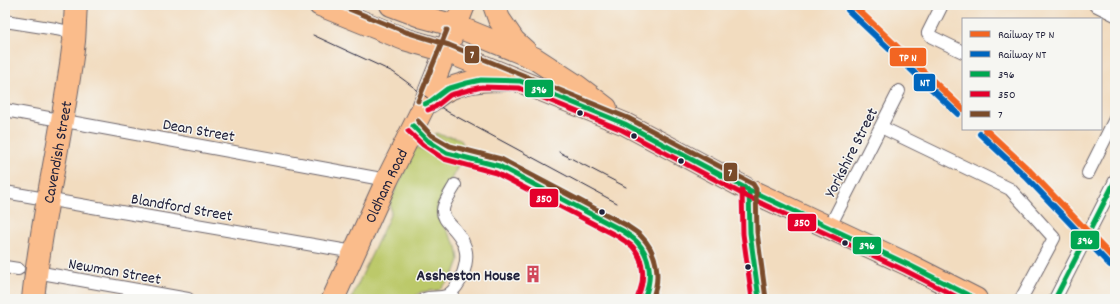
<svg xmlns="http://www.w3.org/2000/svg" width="1120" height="304" font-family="Dekko,sans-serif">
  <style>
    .green { fill: #bcc96b; stroke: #6f7653 }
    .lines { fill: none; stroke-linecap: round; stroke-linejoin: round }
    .street-casing { stroke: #6b6369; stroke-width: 14 }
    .highway-casing { stroke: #6b6369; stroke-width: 24 }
    .street { stroke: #fff; stroke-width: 12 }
    .highway { stroke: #fabc8b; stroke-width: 22 }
    .tram { stroke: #22223b; stroke-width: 1 }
    .bus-1-casing { stroke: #f6f6f2; stroke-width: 8 }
    .bus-2-casing { stroke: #f6f6f2; stroke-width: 8 }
    .bus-3-casing { stroke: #f6f6f2; stroke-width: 8 }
    .bus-1 { stroke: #00a651; stroke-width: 5 }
    .bus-2 { stroke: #e4002b; stroke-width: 5 }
    .bus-3 { stroke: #7a4b2a; stroke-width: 5 }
    .rail-1-casing { stroke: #f6f6f2; stroke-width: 9 }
    .rail-2-casing { stroke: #f6f6f2; stroke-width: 9 }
    .rail-1 { stroke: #f26522; stroke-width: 6 }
    .rail-2 { stroke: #0065bd; stroke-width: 6 }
    .bus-dot { fill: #22223b; stroke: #f6f6f2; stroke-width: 1.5 }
    .labels { text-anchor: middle; stroke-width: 3; stroke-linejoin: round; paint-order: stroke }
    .street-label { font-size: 16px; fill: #22223b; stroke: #f6f6f2 }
    .poi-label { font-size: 16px; font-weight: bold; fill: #22223b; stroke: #f6f6f2; text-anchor: end }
    .line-badge { stroke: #f6f6f2; stroke-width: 1.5 }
    .badge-label { font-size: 11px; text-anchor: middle; font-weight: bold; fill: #fff }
  </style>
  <rect width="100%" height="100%" fill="#f6f6f2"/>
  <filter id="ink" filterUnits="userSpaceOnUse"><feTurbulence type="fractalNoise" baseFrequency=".025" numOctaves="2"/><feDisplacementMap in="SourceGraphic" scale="8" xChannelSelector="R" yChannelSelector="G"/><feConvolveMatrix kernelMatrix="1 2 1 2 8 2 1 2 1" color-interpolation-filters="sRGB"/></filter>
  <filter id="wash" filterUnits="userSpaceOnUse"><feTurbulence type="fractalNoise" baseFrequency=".012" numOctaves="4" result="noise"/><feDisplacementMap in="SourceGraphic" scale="16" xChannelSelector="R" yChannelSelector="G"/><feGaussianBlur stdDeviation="0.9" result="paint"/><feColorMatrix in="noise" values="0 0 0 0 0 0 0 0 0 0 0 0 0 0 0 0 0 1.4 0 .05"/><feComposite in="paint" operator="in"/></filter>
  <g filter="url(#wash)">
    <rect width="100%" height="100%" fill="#f2dcbf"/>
    <g class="green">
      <path d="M 437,133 C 448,141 462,130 464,150 L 448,145 L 434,134 Z"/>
      <polygon points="416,147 459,164 437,206 438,217 457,247 459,260 453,276 439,290 421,292 411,299 351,299 391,213 390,202"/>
    </g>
  </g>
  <g filter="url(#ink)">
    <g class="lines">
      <g class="street-casing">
        <g id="street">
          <polyline points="942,5 928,33 932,37 963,52"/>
          <polyline points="1095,5 1115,15"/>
          <polyline points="5,21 56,29 65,31 74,40"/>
          <polyline points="5,110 387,180"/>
          <polyline points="881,127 1010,189 1054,238 1021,299"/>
          <polyline points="1088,173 1115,119"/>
          <polyline points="5,192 354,252"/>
          <polyline points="829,228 899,91"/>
          <polyline points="5,267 18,269"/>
          <polyline points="36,272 188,299"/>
          <path d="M 424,299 C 432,296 440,299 448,295 C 454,291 460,282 462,276 C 469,258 468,245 455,230 C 450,224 442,218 443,210 C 443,203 452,191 455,185"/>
          <polyline points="1055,299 1115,181"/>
        </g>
      </g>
      <g class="highway-casing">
        <g id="highway">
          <polyline points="320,5 404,39 446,51 625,124 749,190 909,265 976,299"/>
          <polyline points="391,5 423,17 456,26 534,58 577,86 606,108"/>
          <polyline points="494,5 499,19 514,41 525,51"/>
          <path d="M 425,104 C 434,100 440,93 449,89 C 469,80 488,80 508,80"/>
          <path id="s1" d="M 33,299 C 42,213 64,128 74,41 C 75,29 75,17 76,5"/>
          <path id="s2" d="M 333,299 L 387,180 L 423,108 L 464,5"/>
        </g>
      </g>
      <use href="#street" class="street"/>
      <use href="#highway" class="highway"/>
      <g class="tram">
        <path d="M 313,35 L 393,72 C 412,85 428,100 448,112 L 617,203"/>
        <polyline points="559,152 626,187"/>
      </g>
      <g class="bus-1-casing">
        <g id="bus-1">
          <polyline points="425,104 431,101 447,89 467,83 481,80 520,81 625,124 749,190 909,265 976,299"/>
          <path d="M 413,126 L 427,140 L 447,153 L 499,166 L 623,231 C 628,235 634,238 638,243 C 652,259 652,280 644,299"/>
          <polyline points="749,190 750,233 759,299"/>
          <polyline points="1055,299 1115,181"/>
        </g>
      </g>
      <g class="bus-2-casing">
        <g id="bus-2">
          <polyline points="428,110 435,107 450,95 469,90 482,87 519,88 622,130 746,196 906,271 961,299"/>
          <path d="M 408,131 L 423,145 L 444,159 L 496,173 L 619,237 C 623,240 628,243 632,246 C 645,260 645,280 638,296"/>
          <polyline points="742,190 743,234 752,299"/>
        </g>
      </g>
      <g class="bus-3-casing">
        <g id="bus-3">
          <polyline points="339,5 406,32 449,45 628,118 753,184 756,189 757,232 766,299"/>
          <polyline points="418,101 447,30 446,30"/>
          <path d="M 418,121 L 431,135 L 450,146 L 501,159 L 626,225 C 631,229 637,232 641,236 C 658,253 661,279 652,299"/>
        </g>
      </g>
      <use href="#bus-1" class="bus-1"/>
      <use href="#bus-2" class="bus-2"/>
      <use href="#bus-3" class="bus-3"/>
      <g class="rail-1-casing">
        <g id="rail-1">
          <polyline points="853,5 963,109"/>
          <polyline points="985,129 1030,171 1115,260"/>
        </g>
      </g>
      <g class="rail-2-casing">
        <g id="rail-2">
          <polyline points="848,10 958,114"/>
          <polyline points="980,134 1025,176 1110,265"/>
        </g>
      </g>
      <use href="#rail-1" class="rail-1"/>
      <use href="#rail-2" class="rail-2"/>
    </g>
  </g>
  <defs>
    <g id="building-bare" transform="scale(1.38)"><path d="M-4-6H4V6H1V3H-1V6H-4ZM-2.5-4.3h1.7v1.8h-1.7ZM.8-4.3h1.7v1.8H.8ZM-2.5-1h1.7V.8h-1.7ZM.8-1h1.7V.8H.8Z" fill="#d1495b" stroke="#f6f6f2" stroke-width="2.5" paint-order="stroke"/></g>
  </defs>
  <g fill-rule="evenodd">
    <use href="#building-bare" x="533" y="274"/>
  </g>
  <g class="bus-dot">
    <circle cx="580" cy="113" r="3.5"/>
    <circle cx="634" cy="136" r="3.5"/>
    <circle cx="681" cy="161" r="3.5"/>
    <circle cx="602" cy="212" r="3.5"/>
    <circle cx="845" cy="243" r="3.5"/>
    <circle cx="748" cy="267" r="3.5"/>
  </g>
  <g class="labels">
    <g class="street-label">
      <text transform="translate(199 129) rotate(10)" y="6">Dean Street</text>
      <text dy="6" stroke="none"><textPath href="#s1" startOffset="149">Cavendish Street</textPath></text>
      <text transform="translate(850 152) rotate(-63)" y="6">Yorkshire Street</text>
      <text dy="6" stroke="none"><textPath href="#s2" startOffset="125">Oldham Road</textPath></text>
      <text transform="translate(182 206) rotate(10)" y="6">Blandford Street</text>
      <text transform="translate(115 270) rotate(10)" y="6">Newman Street</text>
    </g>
    <g class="poi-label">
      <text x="520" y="280">Assheston House</text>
    </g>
  </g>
  <g class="line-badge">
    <rect x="464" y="45" width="16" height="19" rx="4" fill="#7a4b2a"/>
    <rect x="889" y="47" width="38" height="20" rx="4" fill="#f26522"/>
    <rect x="913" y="73" width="23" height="19" rx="4" fill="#0065bd"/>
    <rect x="524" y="79" width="30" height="19" rx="4" fill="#00a651"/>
    <rect x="723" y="162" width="15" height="20" rx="4" fill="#7a4b2a"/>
    <rect x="529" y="188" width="30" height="20" rx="4" fill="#e4002b"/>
    <rect x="787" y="213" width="30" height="19" rx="4" fill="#e4002b"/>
    <rect x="1070" y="230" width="30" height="20" rx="4" fill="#00a651"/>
    <rect x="852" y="236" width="30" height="19" rx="4" fill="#00a651"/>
  </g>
  <g class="badge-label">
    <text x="472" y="58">7</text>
    <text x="908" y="61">TP N</text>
    <text x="925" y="86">NT</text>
    <text x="539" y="93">396</text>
    <text x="730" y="176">7</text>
    <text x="544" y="202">350</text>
    <text x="802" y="226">350</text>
    <text x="1085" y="244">396</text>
    <text x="867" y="249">396</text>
  </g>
  <rect width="1120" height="304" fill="none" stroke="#f6f6f2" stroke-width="20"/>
  <rect x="962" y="18" width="140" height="112" fill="#f6f6f2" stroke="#a1a1a9"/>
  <rect x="970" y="31" width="20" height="6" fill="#f26522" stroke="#a1a1a9"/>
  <text x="998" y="38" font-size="12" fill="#22223b">Railway TP N</text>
  <rect x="970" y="51" width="20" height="6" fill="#0065bd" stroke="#a1a1a9"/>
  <text x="998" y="58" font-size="12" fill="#22223b">Railway NT</text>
  <rect x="970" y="71" width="20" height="6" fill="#00a651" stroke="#a1a1a9"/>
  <text x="998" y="78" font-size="12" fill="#22223b">396</text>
  <rect x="970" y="91" width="20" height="6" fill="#e4002b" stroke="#a1a1a9"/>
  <text x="998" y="98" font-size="12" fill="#22223b">350</text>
  <rect x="970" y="111" width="20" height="6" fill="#7a4b2a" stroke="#a1a1a9"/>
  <text x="998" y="118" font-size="12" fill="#22223b">7</text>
</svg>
